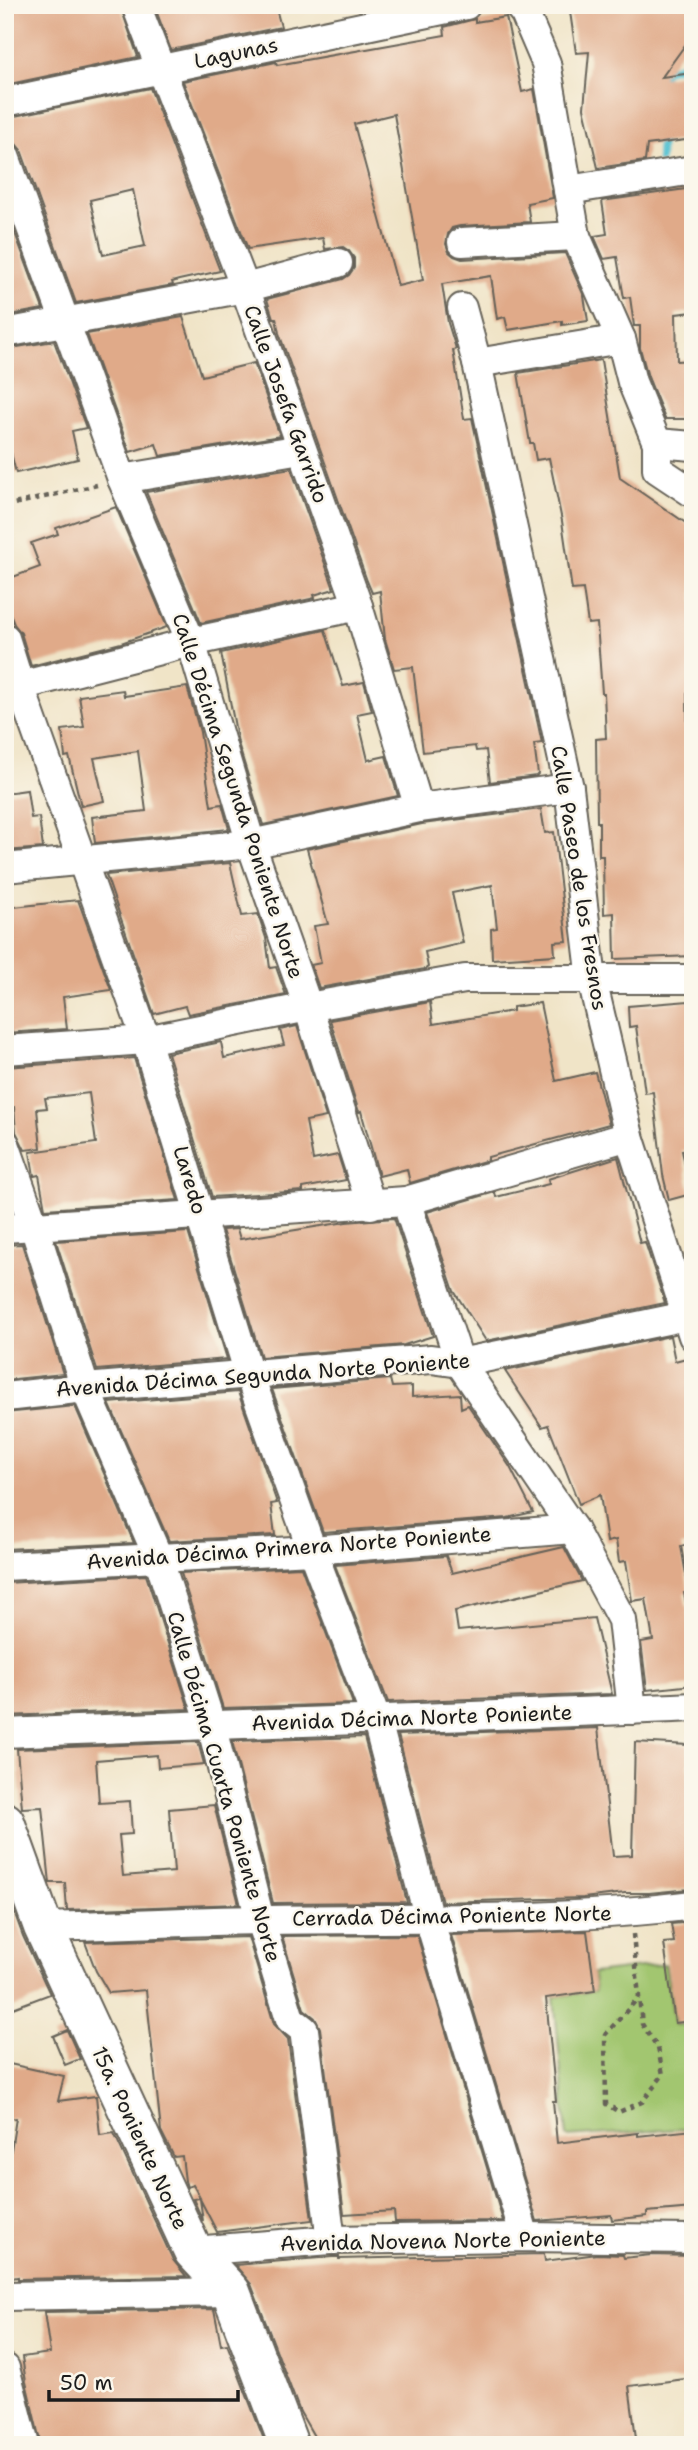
<svg xmlns="http://www.w3.org/2000/svg" width="698" height="2450" font-family="'Shantell Sans',sans-serif">
  <style>
    .green { fill: #a2c66f; stroke: #5f7146; stroke-width: 2 }
    .lines { fill: none; stroke-linecap: round; stroke-linejoin: round }
    .stream { stroke: #57c2d2; stroke-width: 8 }
    .building { fill: #e0aa89; fill-rule: evenodd }
    .street-casing { stroke: #666258; stroke-width: 32 }
    .secondary-casing { stroke: #666258; stroke-width: 42 }
    .path { stroke: #666258; stroke-width: 4.5; stroke-dasharray: 5 5; stroke-linecap: butt }
    .street { stroke: #fff; stroke-width: 28 }
    .secondary { stroke: #fff; stroke-width: 38 }
    .labels { text-anchor: middle; stroke-width: 5; stroke-linejoin: round; paint-order: stroke }
    .street-label { font-size: 21px; fill: #1c1c1c; stroke: #fbf7ec }
  </style>
  <rect width="100%" height="100%" fill="#fbf7ec"/>
  <filter id="ink" filterUnits="userSpaceOnUse"><feTurbulence type="fractalNoise" baseFrequency=".0143" numOctaves="2"/><feDisplacementMap in="SourceGraphic" scale="14" xChannelSelector="R" yChannelSelector="G"/><feConvolveMatrix kernelMatrix="1 2 1 2 8 2 1 2 1" color-interpolation-filters="sRGB"/></filter>
  <filter id="wash" filterUnits="userSpaceOnUse"><feTurbulence type="fractalNoise" baseFrequency=".00686" numOctaves="4" result="noise"/><feDisplacementMap in="SourceGraphic" scale="28" xChannelSelector="R" yChannelSelector="G"/><feGaussianBlur stdDeviation="1.57" result="paint"/><feColorMatrix in="noise" values="0 0 0 0 0 0 0 0 0 0 0 0 0 0 0 0 0 1.4 0 .05"/><feComposite in="paint" operator="in"/></filter>
  <g filter="url(#wash)">
    <rect width="100%" height="100%" fill="#f0e4c7"/>
    <polygon class="green" points="665,1964 675,2025 693,2024 693,2128 567,2137 554,1997 595,1991 593,1973"/>
    <g class="lines">
      <g class="stream">
        <polyline points="663,76 663,71 693,62"/>
        <polyline points="660,159 661,134"/>
      </g>
    </g>
    <g id="blocks">
      <g class="building">
        <polygon points="5,5 120,5 138,57 5,85"/>
        <polygon points="154,5 275,5 281,27 171,50"/>
        <polygon points="569,5 693,5 693,34 662,77 693,73 693,139 647,145 645,161 598,168 584,108 589,52 576,53"/>
        <path d="M 506,17 L 522,92 L 534,89 L 553,198 L 527,203 L 530,222 L 460,226 L 452,228 L 448,234 L 446,244 L 449,252 L 454,256 L 462,259 L 565,253 L 584,296 L 588,321 L 562,325 L 562,321 L 508,330 L 505,317 L 497,319 L 491,276 L 442,284 L 448,323 L 456,349 L 453,350 L 464,419 L 472,418 L 542,743 L 534,744 L 538,774 L 536,776 L 490,782 L 486,750 L 476,751 L 475,746 L 423,752 L 413,667 L 394,669 L 385,639 L 380,591 L 372,593 L 367,581 L 279,333 L 276,318 L 273,318 L 267,299 L 343,279 L 349,275 L 354,268 L 354,258 L 349,251 L 343,247 L 325,249 L 323,238 L 248,249 L 183,81 L 276,62 L 277,65 L 445,35 L 444,27 L 475,19 L 475,22 ZM 394,114 L 423,280 L 398,286 L 354,124 Z"/>
        <path d="M 150,88 L 220,271 L 179,280 L 172,282 L 173,285 L 76,303 L 21,150 L 16,144 L 10,140 L 5,118 ZM 133,190 L 145,246 L 103,255 L 90,200 Z"/>
        <polygon points="693,188 693,312 676,314 677,361 693,360 693,419 665,419 648,377 640,348 640,326 634,326 630,297 624,298 617,257 604,259 594,236 607,234 602,201"/>
        <polygon points="5,206 43,309 5,316"/>
        <polygon points="183,317 202,376 254,363 280,436 160,456 156,444 130,452 87,334"/>
        <polygon points="54,341 86,428 72,431 78,459 16,473 5,428 5,349"/>
        <polygon points="601,360 620,478 693,528 693,693 687,693 688,755 691,755 693,780 690,855 693,854 693,956 615,959 614,913 604,914 603,856 599,856 599,822 597,822 596,739 606,738 604,693 602,693 597,623 588,624 583,589 572,590 562,521 549,458 536,460 533,443 530,443 518,373"/>
        <polygon points="291,468 334,589 314,595 315,598 201,623 146,492"/>
        <polygon points="116,507 167,627 121,643 31,666 21,633 14,624 5,601 5,580 40,567 31,543 58,534 56,528"/>
        <polygon points="325,630 343,686 364,682 372,711 357,714 368,760 386,756 398,796 263,825 238,743 221,653"/>
        <polygon points="187,687 200,732 211,806 222,804 229,829 95,843 92,817 146,811 138,751 94,758 104,801 81,806 69,756 65,757 62,730 84,727 79,696 123,690 124,696"/>
        <polygon points="27,790 31,818 39,817 43,848 5,851 5,793"/>
        <polygon points="541,809 545,833 554,832 567,941 554,942 555,955 492,959 491,929 497,928 492,885 452,893 463,943 425,952 428,967 425,969 319,988 311,965 321,963 314,926 328,924 307,849 422,824"/>
        <polygon points="230,863 242,916 258,914 266,938 270,968 276,967 286,995 188,1014 185,1006 154,1014 106,875"/>
        <polygon points="78,900 111,990 63,997 67,1029 5,1033 5,908"/>
        <polygon points="689,1001 693,1002 693,1150 682,1151 691,1194 669,1200 663,1175 653,1092 645,1093 636,1026 629,1027 628,1006"/>
        <polygon points="430,1002 433,1024 513,1011 513,1007 540,1003 556,1081 595,1072 609,1124 488,1157 488,1160 410,1183 407,1169 379,1176 361,1111 359,1112 330,1020"/>
        <polygon points="297,1026 326,1117 306,1121 313,1160 338,1155 346,1180 303,1188 303,1191 212,1197 168,1053 221,1042 224,1058 284,1045 280,1030"/>
        <polygon points="134,1058 178,1200 45,1209 39,1175 34,1176 30,1152 96,1143 89,1093 45,1098 47,1108 37,1109 41,1148 25,1150 16,1132 14,1107 5,1108 5,1067"/>
        <polygon points="618,1157 640,1243 645,1242 665,1303 486,1341 454,1291 427,1212 495,1192 496,1197 549,1184 548,1179"/>
        <polygon points="394,1218 433,1336 404,1345 261,1357 222,1230 237,1229 240,1239 346,1222"/>
        <polygon points="188,1232 227,1359 97,1370 56,1241"/>
        <polygon points="22,1244 63,1374 5,1380 5,1245"/>
        <polygon points="670,1336 675,1361 690,1357 693,1367 693,1543 681,1546 689,1592 684,1593 693,1637 693,1685 647,1690 641,1642 653,1640 646,1599 632,1601 626,1561 619,1562 616,1540 607,1542 600,1495 579,1504 548,1425 542,1427 505,1371"/>
        <polygon points="390,1379 392,1387 412,1386 412,1397 460,1394 461,1408 468,1405 510,1467 533,1512 507,1518 323,1532 272,1389"/>
        <polygon points="238,1392 277,1503 271,1504 275,1535 169,1541 109,1403"/>
        <polygon points="75,1406 134,1543 5,1549 5,1413"/>
        <polygon points="564,1547 582,1581 455,1611 458,1631 594,1618 612,1694 388,1702 335,1565 446,1556 452,1573"/>
        <polygon points="301,1567 353,1704 223,1708 181,1573"/>
        <polygon points="146,1575 189,1709 5,1716 5,1583"/>
        <polygon points="598,1728 613,1856 632,1855 635,1742 688,1745 690,1889 649,1893 625,1893 583,1898 442,1902 398,1735"/>
        <polygon points="364,1737 407,1902 273,1903 232,1741"/>
        <polygon points="198,1742 204,1764 158,1768 157,1755 96,1760 99,1803 130,1801 132,1834 119,1835 123,1876 174,1872 169,1809 214,1805 239,1904 67,1910 65,1883 50,1883 42,1807 22,1808 17,1749"/>
        <polygon points="5,1887 23,1936 50,1994 5,2011"/>
        <polygon points="693,1922 693,2021 675,2023 664,1943 674,1942 671,1924"/>
        <polygon points="587,1931 595,1991 546,1998 556,2101 553,2101 557,2143 638,2133 638,2136 693,2130 693,2208 647,2212 647,2216 612,2220 611,2215 537,2221 451,1935"/>
        <polygon points="417,1935 503,2221 395,2222 394,2211 344,2214 320,2028 315,2018 304,2009 282,1936"/>
        <polygon points="248,1937 274,2024 288,2039 312,2220 217,2232 200,2199 203,2221 193,2199 200,2198 193,2185 187,2187 185,2181 182,2156 174,2157 161,2131 146,1990 109,1993 96,1971 85,1942"/>
        <polygon points="67,2030 80,2059 65,2065 53,2036"/>
        <polygon points="5,2063 64,2076 58,2101 96,2096 100,2135 114,2133 173,2260 186,2276 18,2279 18,2277 5,2279 5,2157 10,2157 16,2118 5,2119"/>
        <polygon points="544,2254 545,2261 597,2254 623,2255 624,2258 651,2255 693,2256 693,2378 629,2386 637,2445 595,2445 594,2442 568,2445 319,2445 300,2412 251,2284 235,2265 332,2257 339,2257 339,2259"/>
        <polygon points="214,2309 221,2345 227,2344 266,2445 41,2445 26,2382 22,2357 50,2353 44,2312"/>
      </g>
    </g>
  </g>
  <g filter="url(#ink)">
    <use href="#blocks" fill-opacity="0" stroke="#666258" stroke-width="2"/>
    <g class="lines">
      <g class="street-casing">
        <g id="street">
          <polyline points="136,5 245,288 358,606 419,808"/>
          <polyline points="518,5 525,14 546,63 576,236 621,339 632,382 657,443 657,469 693,493"/>
          <polyline points="5,102 466,5"/>
          <polyline points="5,156 122,479 191,642 251,844 308,1007 371,1205"/>
          <polyline points="568,190 693,170"/>
          <polyline points="462,242 576,236"/>
          <polyline points="462,308 477,363 569,788 592,980 629,1136 693,1336"/>
          <polyline points="5,333 245,288 338,263"/>
          <polyline points="477,363 621,339"/>
          <polyline points="657,443 693,446"/>
          <polyline points="122,479 301,449"/>
          <polyline points="5,638 20,686 146,1040 249,1374 312,1550 377,1721 429,1919 525,2237"/>
          <polyline points="5,688 20,686 191,642 358,606"/>
          <polyline points="5,868 251,844 419,808 569,788"/>
          <polyline points="5,1050 146,1040 308,1007 465,979 693,979"/>
          <polyline points="5,1144 34,1226 85,1388 158,1557 211,1724 260,1920 290,2019 304,2030 331,2240"/>
          <polyline points="406,1201 460,1363 573,1529 622,1620 632,1710"/>
          <polyline points="5,1228 406,1201 629,1136"/>
          <polyline points="5,1397 85,1388 431,1359 460,1363 686,1316"/>
          <polyline points="5,1566 312,1550 573,1529"/>
          <path d="M 5,1733 C 234,1723 464,1718 693,1707"/>
          <path d="M 43,1927 C 116,1925 189,1921 261,1920 C 405,1917 550,1923 693,1905"/>
          <polyline points="193,2251 331,2240 525,2237 693,2239"/>
          <polyline points="5,2296 231,2292"/>
          <polyline points="5,2368 25,2445"/>
        </g>
      </g>
      <g class="secondary-casing">
        <polyline id="secondary" points="5,1822 43,1927 193,2251 231,2292 289,2445"/>
      </g>
      <g class="path">
        <polyline points="5,506 97,485"/>
        <polyline points="633,1934 639,1997 605,2035 606,2104 619,2112 642,2102 663,2075 658,2048 642,2024 639,1997"/>
      </g>
      <use href="#street" class="street"/>
      <use href="#secondary" class="secondary"/>
    </g>
  </g>
  <g class="labels">
    <g class="street-label">
      <text transform="translate(236 53) rotate(-12)" y="7">Lagunas</text>
      <text transform="translate(286 404) rotate(70)" y="7">Calle Josefa Garrido</text>
      <text transform="translate(238 796) rotate(72)" y="7">Calle Décima Segunda Poniente Norte</text>
      <text transform="translate(579 878) rotate(81)" y="7">Calle Paseo de los Fresnos</text>
      <text transform="translate(190 1180) rotate(73)" y="7">Laredo</text>
      <text transform="translate(263 1375) rotate(-4)" y="7">Avenida Décima Segunda Norte Poniente</text>
      <text transform="translate(289 1548) rotate(-4)" y="7">Avenida Décima Primera Norte Poniente</text>
      <text transform="translate(412 1718) rotate(-2)" y="7">Avenida Décima Norte Poniente</text>
      <text transform="translate(224 1787) rotate(74)" y="7">Calle Décima Cuarta Poniente Norte</text>
      <text transform="translate(452 1916) rotate(-1)" y="7">Cerrada Décima Poniente Norte</text>
      <text transform="translate(140 2138) rotate(65)" y="7">15a. Poniente Norte</text>
      <text transform="translate(443 2241) rotate(-1)" y="7">Avenida Novena Norte Poniente</text>
    </g>
  </g>
  <rect width="698" height="2450" fill="none" stroke="#fbf7ec" stroke-width="28"/>
  <path d="M49 2390v10h189v-10" fill="none" stroke="#1c1c1c" stroke-width="3.5"/>
  <text x="60" y="2390" font-size="21" fill="#1c1c1c" stroke="#fbf7ec" stroke-width="5" paint-order="stroke">50 m</text>
</svg>
